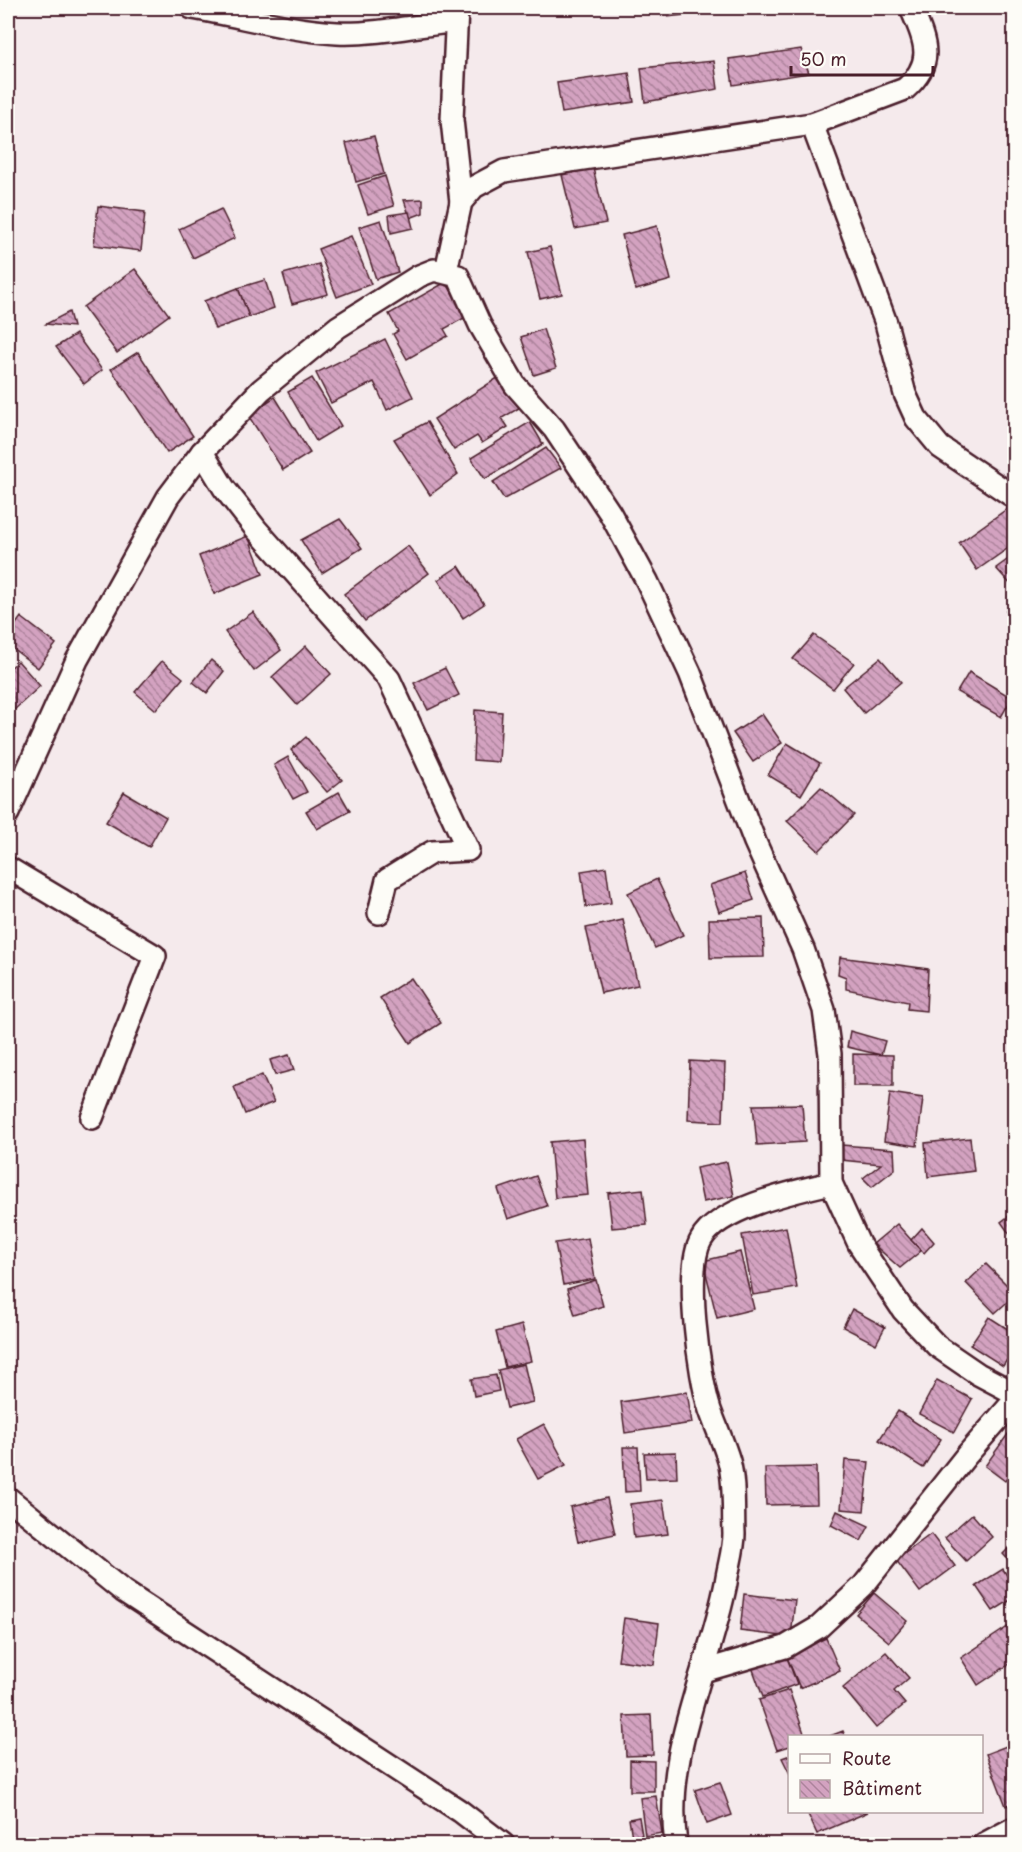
<svg xmlns="http://www.w3.org/2000/svg" width="1022" height="1852" font-family="'Playpen Sans',sans-serif">
  <style>
    .building { fill: url(#building-back-hatch); stroke: #4a1f2b; stroke-width: 1.5 }
    .lines { fill: none; stroke-linecap: round; stroke-linejoin: round }
    .minor-casing { stroke: #4a1f2b; stroke-width: 26 }
    .minor { stroke: #fdfcf7; stroke-width: 21 }
  </style>
  <defs>
    <pattern id="building-back-hatch" width="6" height="6" patternUnits="userSpaceOnUse" patternTransform="scale(1.5)"><rect width="6" height="6" fill="#d3a2c0"/><path d="M-1 5l2 2M0 0l6 6M5-1l2 2" fill="none" stroke="#ad839c"/></pattern>
  </defs>
  <rect width="100%" height="100%" fill="#f5eaec"/>
  <filter id="ink" filterUnits="userSpaceOnUse"><feTurbulence type="fractalNoise" baseFrequency=".0167" numOctaves="2"/><feDisplacementMap in="SourceGraphic" scale="12" xChannelSelector="R" yChannelSelector="G"/><feConvolveMatrix kernelMatrix="1 2 1 2 8 2 1 2 1" color-interpolation-filters="sRGB"/></filter>
  <g filter="url(#ink)">
    <g class="building">
      <polygon points="666,8 740,8 668,17"/>
      <polygon points="801,49 809,73 733,85 729,59"/>
      <polygon points="714,61 718,89 645,102 641,68"/>
      <polygon points="629,73 634,102 562,113 557,83"/>
      <polygon points="374,136 384,174 356,182 346,143"/>
      <polygon points="593,168 606,223 575,229 562,175"/>
      <polygon points="385,176 394,206 368,214 358,185"/>
      <polygon points="423,199 423,213 410,218 404,200"/>
      <polygon points="98,206 145,212 141,251 94,245"/>
      <polygon points="221,209 235,238 193,258 179,229"/>
      <polygon points="409,212 413,228 391,233 389,215"/>
      <polygon points="381,220 398,272 376,279 359,227"/>
      <polygon points="657,226 671,280 636,290 622,235"/>
      <polygon points="351,236 371,284 337,297 318,249"/>
      <polygon points="550,247 562,294 540,299 528,252"/>
      <polygon points="319,264 328,294 292,304 283,274"/>
      <polygon points="135,269 169,315 117,353 83,307"/>
      <polygon points="265,280 274,308 249,317 238,288"/>
      <polygon points="446,282 466,317 444,329 448,336 407,359 393,334 398,331 389,314"/>
      <polygon points="238,288 249,317 215,329 204,301"/>
      <polygon points="69,312 73,327 46,324"/>
      <polygon points="543,329 556,368 534,375 521,337"/>
      <polygon points="76,334 102,370 84,384 56,347"/>
      <polygon points="385,339 413,397 387,410 374,382 331,403 316,373"/>
      <polygon points="138,352 193,436 167,453 111,369"/>
      <polygon points="499,377 519,408 502,418 508,427 482,443 477,436 454,450 434,419"/>
      <polygon points="312,378 341,426 316,441 288,392"/>
      <polygon points="275,397 310,453 283,470 248,415"/>
      <polygon points="427,422 458,474 430,495 394,439"/>
      <polygon points="530,422 543,444 485,479 471,458"/>
      <polygon points="546,448 561,468 504,499 493,482"/>
      <polygon points="1014,504 1014,544 977,570 959,543"/>
      <polygon points="340,519 362,548 322,573 301,540"/>
      <polygon points="248,536 263,574 214,594 199,556"/>
      <polygon points="408,546 429,573 365,621 344,594"/>
      <polygon points="1014,555 1014,584 1012,586 996,568"/>
      <polygon points="459,566 484,604 463,618 438,580"/>
      <polygon points="1014,599 1014,617 1006,611"/>
      <polygon points="253,612 281,650 254,671 225,632"/>
      <polygon points="21,617 56,644 38,668 8,645 8,635"/>
      <polygon points="814,635 854,663 833,689 793,659"/>
      <polygon points="306,646 331,674 297,705 272,677"/>
      <polygon points="880,658 901,682 864,713 843,688"/>
      <polygon points="211,660 224,671 207,693 193,682"/>
      <polygon points="18,661 40,686 13,711 8,705 8,670"/>
      <polygon points="162,661 183,678 156,710 135,692"/>
      <polygon points="445,668 459,695 428,710 414,683"/>
      <polygon points="969,672 1012,698 1001,717 957,692"/>
      <polygon points="475,710 502,712 499,762 473,760"/>
      <polygon points="762,714 782,743 753,762 733,733"/>
      <polygon points="8,716 14,724 8,729"/>
      <polygon points="306,737 342,780 327,792 291,750"/>
      <polygon points="787,743 820,763 801,795 768,775"/>
      <polygon points="288,757 307,792 293,799 274,765"/>
      <polygon points="821,787 854,815 819,851 787,821"/>
      <polygon points="124,792 166,817 149,847 106,822"/>
      <polygon points="339,792 350,811 317,829 306,811"/>
      <polygon points="606,867 611,903 586,907 581,871"/>
      <polygon points="745,873 754,900 719,912 710,885"/>
      <polygon points="657,879 683,935 655,948 628,893"/>
      <polygon points="763,918 764,957 710,958 709,919"/>
      <polygon points="623,920 638,985 601,993 586,928"/>
      <polygon points="840,957 928,969 926,1011 907,1009 908,1002 846,989 846,977 838,974"/>
      <polygon points="411,978 441,1023 410,1043 380,998"/>
      <polygon points="850,1031 885,1041 881,1055 847,1047"/>
      <polygon points="853,1054 893,1055 893,1086 853,1086"/>
      <polygon points="289,1055 294,1070 275,1075 270,1060"/>
      <polygon points="690,1061 725,1063 723,1122 688,1120"/>
      <polygon points="262,1075 274,1102 245,1114 234,1087"/>
      <polygon points="890,1093 923,1098 917,1146 884,1141"/>
      <polygon points="802,1104 805,1142 757,1145 753,1105"/>
      <polygon points="970,1138 974,1171 928,1177 925,1143"/>
      <polygon points="583,1139 588,1195 555,1198 550,1142"/>
      <polygon points="841,1145 894,1149 895,1169 872,1187 863,1178 881,1164 841,1160"/>
      <polygon points="727,1162 734,1196 703,1202 696,1168"/>
      <polygon points="536,1176 547,1206 508,1219 498,1189"/>
      <polygon points="643,1189 647,1225 612,1228 608,1193"/>
      <polygon points="1014,1212 1014,1233 1011,1236 1001,1222"/>
      <polygon points="897,1224 921,1251 900,1268 873,1244"/>
      <polygon points="786,1227 797,1288 753,1295 742,1235"/>
      <polygon points="922,1228 934,1242 924,1253 911,1240"/>
      <polygon points="588,1238 595,1279 563,1285 555,1243"/>
      <polygon points="740,1252 754,1309 717,1318 703,1261"/>
      <polygon points="986,1264 1014,1292 1014,1296 995,1313 966,1283"/>
      <polygon points="596,1280 603,1306 575,1315 567,1289"/>
      <polygon points="852,1309 885,1327 876,1344 843,1327"/>
      <polygon points="989,1317 1014,1333 1014,1349 1003,1366 970,1345"/>
      <polygon points="522,1325 531,1361 505,1367 496,1332"/>
      <polygon points="1014,1359 1014,1375 1008,1370"/>
      <polygon points="524,1364 533,1402 507,1408 498,1370"/>
      <polygon points="496,1375 499,1391 474,1396 471,1379"/>
      <polygon points="937,1380 972,1399 954,1432 919,1414"/>
      <polygon points="687,1392 692,1423 625,1433 621,1402"/>
      <polygon points="898,1411 941,1439 923,1468 879,1440"/>
      <polygon points="544,1424 566,1465 538,1479 516,1439"/>
      <polygon points="1008,1434 1014,1438 1014,1468 1005,1481 985,1466"/>
      <polygon points="623,1447 638,1447 640,1491 625,1492"/>
      <polygon points="676,1452 677,1478 646,1479 644,1453"/>
      <polygon points="845,1460 869,1462 864,1511 841,1509"/>
      <polygon points="816,1467 817,1504 766,1505 765,1468"/>
      <polygon points="607,1498 615,1534 578,1542 570,1507"/>
      <polygon points="663,1500 668,1534 634,1538 630,1504"/>
      <polygon points="837,1511 869,1526 861,1541 831,1525"/>
      <polygon points="972,1514 992,1537 966,1561 945,1538"/>
      <polygon points="931,1534 955,1566 920,1592 896,1560"/>
      <polygon points="1014,1543 1014,1566 1003,1554"/>
      <polygon points="1003,1569 1014,1587 1014,1598 993,1611 976,1586"/>
      <polygon points="874,1593 907,1621 889,1642 856,1614"/>
      <polygon points="744,1594 795,1600 791,1637 740,1631"/>
      <polygon points="624,1618 659,1623 654,1665 618,1660"/>
      <polygon points="1012,1624 1014,1628 1014,1661 978,1685 961,1658"/>
      <polygon points="826,1638 840,1671 800,1688 786,1655"/>
      <polygon points="886,1652 909,1678 894,1691 905,1704 876,1728 843,1688"/>
      <polygon points="786,1655 797,1684 763,1697 752,1667"/>
      <polygon points="789,1690 805,1736 790,1736 790,1746 777,1750 759,1700"/>
      <polygon points="651,1715 653,1755 626,1756 624,1716"/>
      <polygon points="843,1731 845,1736 830,1736"/>
      <polygon points="1014,1743 1014,1802 1006,1806 986,1754"/>
      <polygon points="790,1755 790,1774 782,1758"/>
      <polygon points="630,1760 654,1761 654,1791 630,1791"/>
      <polygon points="720,1782 732,1815 707,1824 695,1790"/>
      <polygon points="656,1796 662,1833 645,1836 640,1798"/>
      <polygon points="807,1812 868,1812 817,1834"/>
      <polygon points="639,1817 642,1835 632,1837 629,1819"/>
    </g>
    <g class="lines">
      <g class="minor-casing">
        <g id="minor">
          <path d="M 192,8 C 241,16 287,30 337,33 C 370,35 421,25 456,21"/>
          <polyline points="457,8 452,120 461,202"/>
          <polyline points="812,124 886,323 905,394 916,418 940,447 1014,497"/>
          <path d="M 446,271 L 461,202 L 474,187 L 504,171 L 812,124 L 905,89 C 936,62 925,41 911,8"/>
          <polyline points="202,452 224,488 256,529 389,679 468,850 432,852 387,880 379,913"/>
          <polyline points="8,813 77,660 168,497 202,452 261,390 338,327 419,276 434,270 458,276 480,325 515,385 554,429 610,513 647,581 690,673 755,842 803,949 824,1010 830,1054 831,1183 859,1244 903,1310 937,1346 978,1374 1014,1393"/>
          <polyline points="8,868 155,956 92,1118"/>
          <polyline points="8,1498 123,1591 460,1811 503,1844"/>
          <polyline points="703,1671 785,1647 819,1627 863,1586 966,1456 1014,1401"/>
          <path d="M 676,1844 C 663,1754 709,1670 726,1583 C 728,1567 734,1550 734,1534 C 733,1511 735,1483 729,1461 C 724,1444 716,1427 710,1410 C 699,1377 684,1269 701,1240 C 719,1207 797,1191 831,1183"/>
          <polyline points="984,1844 1014,1828"/>
        </g>
      </g>
      <use href="#minor" class="minor"/>
    </g>
  </g>
  <rect width="1022" height="1852" fill="none" stroke="#fdfcf7" stroke-width="30"/>
  <rect x="15" y="15" width="992" height="1822" fill="none" stroke="#4a1f2b" stroke-width="2" filter="url(#ink)"/>
  <rect x="788" y="1735" width="195" height="78" fill="#fdfcf7" stroke="#b5a4a5" stroke-width="1.5"/>
  <rect x="800" y="1754" width="30" height="9" fill="#fdfcf7" stroke="#b5a4a5" stroke-width="1.5"/>
  <text x="842" y="1765" font-size="18" fill="#4a1f2b">Route</text>
  <rect x="800" y="1780" width="30" height="18" fill="url(#building-back-hatch)" stroke="#b5a4a5" stroke-width="1.5"/>
  <text x="842" y="1795" font-size="18" fill="#4a1f2b">Bâtiment</text>
  <path d="M791 66v9h142v-9" fill="none" stroke="#4a1f2b" stroke-width="3"/>
  <text x="800" y="66" font-size="18" fill="#4a1f2b" stroke="#fdfcf7" stroke-width="4.5" paint-order="stroke">50 m</text>
</svg>
